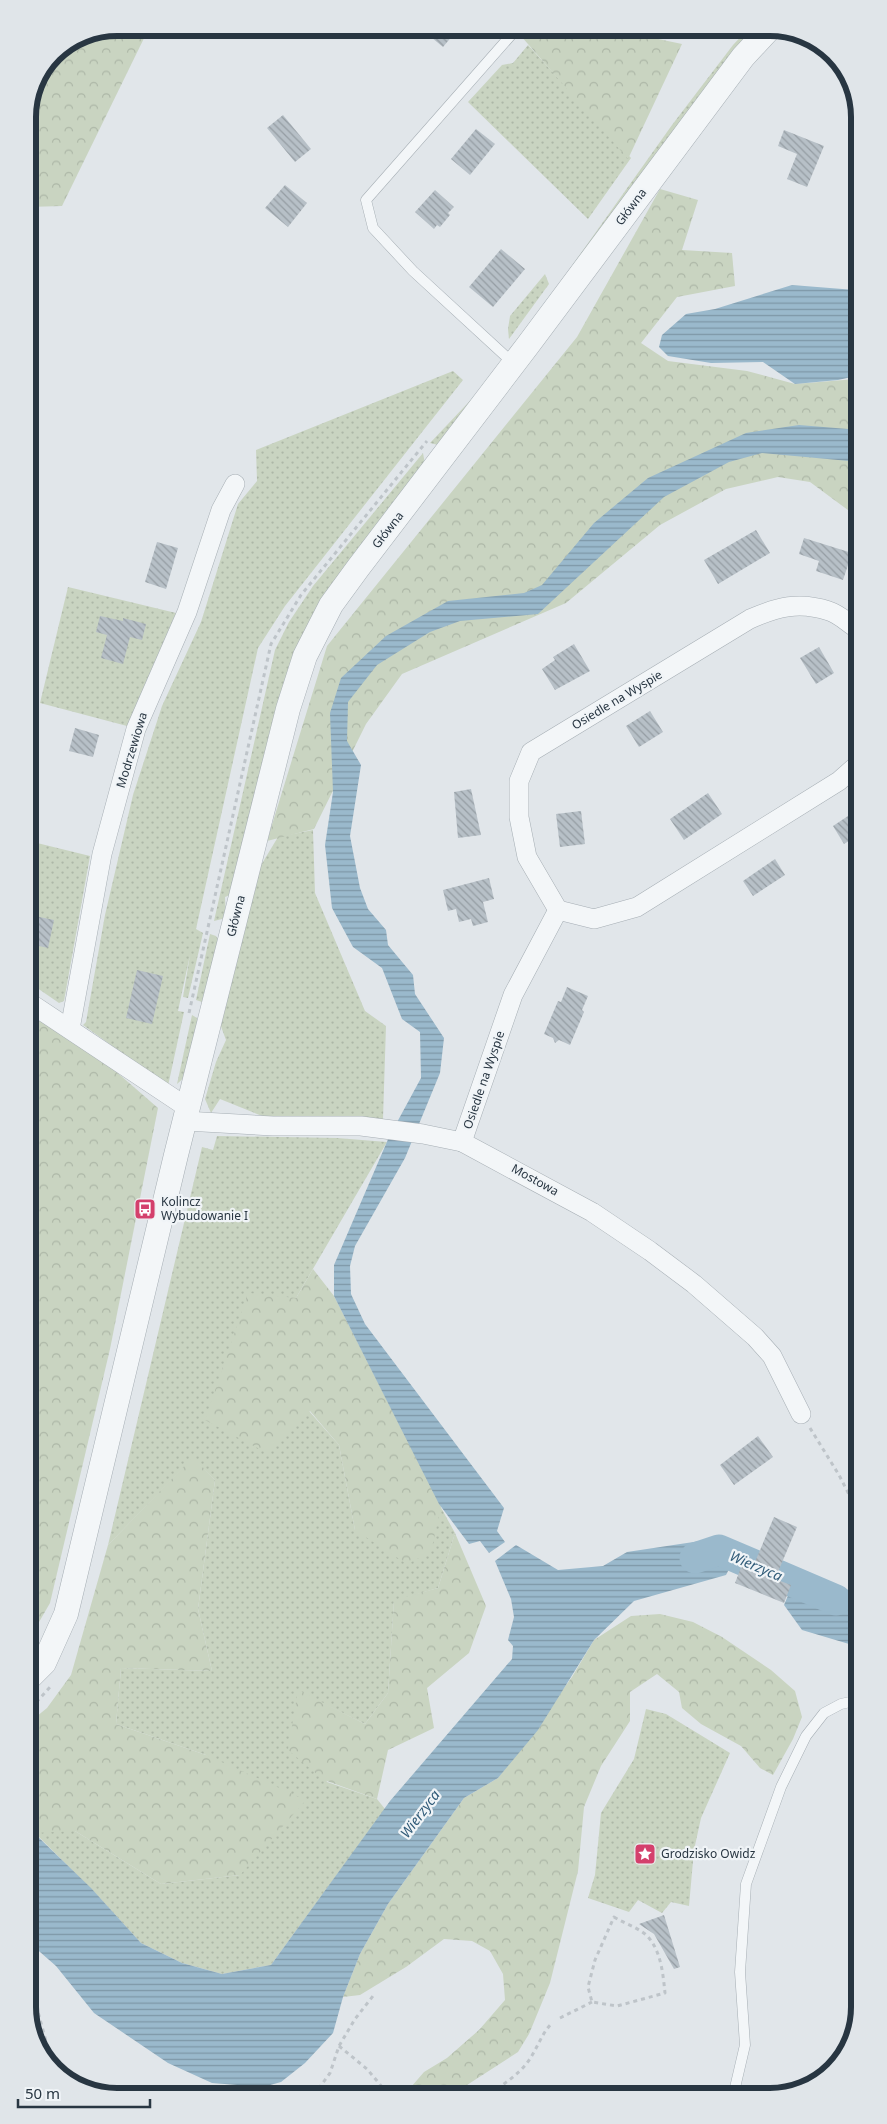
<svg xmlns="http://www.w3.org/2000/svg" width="887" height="2124" font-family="'Noto Sans',sans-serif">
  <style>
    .grass { fill: url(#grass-dots) }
    .forest { fill: url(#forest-crowns) }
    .water { fill: url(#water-rules) }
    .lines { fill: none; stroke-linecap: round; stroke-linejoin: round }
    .river { stroke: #9ab9cc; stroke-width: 31 }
    .building { fill: url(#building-back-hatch) }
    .service-casing { stroke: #a6aeb4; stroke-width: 11 }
    .minor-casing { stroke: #a6aeb4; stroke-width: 20 }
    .tertiary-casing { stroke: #a6aeb4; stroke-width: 25 }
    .path { stroke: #bec4c9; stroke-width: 3; stroke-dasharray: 4 4; stroke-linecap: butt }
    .service { stroke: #f3f6f8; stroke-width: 10 }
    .minor { stroke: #f3f6f8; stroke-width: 19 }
    .tertiary { stroke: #f3f6f8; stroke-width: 24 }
    .labels { text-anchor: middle; stroke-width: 4.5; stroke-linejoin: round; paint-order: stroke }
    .street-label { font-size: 12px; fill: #283642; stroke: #f0f4f7 }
    .poi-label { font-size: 12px; fill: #283642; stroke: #f0f4f7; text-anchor: start }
    .water-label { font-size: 14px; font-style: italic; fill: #305b78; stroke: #f0f4f7 }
    .rim { fill: none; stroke: #283642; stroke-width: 6 }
  </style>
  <defs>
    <pattern id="grass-dots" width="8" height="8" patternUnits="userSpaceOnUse" patternTransform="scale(1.25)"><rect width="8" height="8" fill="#c9d4c1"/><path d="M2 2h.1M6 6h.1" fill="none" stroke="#adb7a7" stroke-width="1.8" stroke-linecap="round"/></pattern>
    <pattern id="forest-crowns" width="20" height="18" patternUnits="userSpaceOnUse" patternTransform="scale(1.25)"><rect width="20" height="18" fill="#c9d4c1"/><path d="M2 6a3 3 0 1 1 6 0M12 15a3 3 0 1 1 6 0" fill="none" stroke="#adb7a7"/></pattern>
    <pattern id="water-rules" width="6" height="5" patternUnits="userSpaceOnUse" patternTransform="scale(1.25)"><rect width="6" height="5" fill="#9ab9cc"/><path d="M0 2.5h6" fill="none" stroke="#7e97a7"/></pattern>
    <pattern id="building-back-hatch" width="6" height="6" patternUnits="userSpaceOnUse" patternTransform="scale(1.25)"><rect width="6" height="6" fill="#b7c0c7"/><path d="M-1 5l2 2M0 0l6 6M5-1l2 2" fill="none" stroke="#959da3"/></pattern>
  </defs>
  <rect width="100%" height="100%" fill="#e1e6ea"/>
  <g class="grass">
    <polygon points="749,28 758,28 544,305 672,125 733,45"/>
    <polygon points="528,45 631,158 588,219 468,102 502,65 513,63"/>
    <polygon points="545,274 549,284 509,339 508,329 510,316"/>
    <polygon points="453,371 463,380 285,606 258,648 196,929 203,933 188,998 183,997 190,955 178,1011 184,1012 168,1086 83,1025 86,1022 105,915 133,795 162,706 201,622 238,504 257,481 256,450"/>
    <polygon points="483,387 438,445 430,443"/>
    <polygon points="423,453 425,464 326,594 232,894 225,897 226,918 214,921 275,650 289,622 313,586"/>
    <polygon points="68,587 176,613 127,726 40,703"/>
    <polygon points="313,830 315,893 365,1011 386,1026 383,1119 328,1120 262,1116 220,1099 211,1113 205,1099 216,1062 226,1040 219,1021 252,880 278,837"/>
    <polygon points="29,841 90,856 64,1001 59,1003 30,983"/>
    <polygon points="210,934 216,936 219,941 205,998 202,1002 196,1000"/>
    <polygon points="192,1015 197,1018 198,1023 186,1076 177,1084"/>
    <polygon points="217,1136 337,1138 387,1142 296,1298 309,1411 339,1445 355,1530 439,1504 455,1533 438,1588 394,1601 388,1693 365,1724 298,1691 327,1782 377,1799 385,1809 271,1965 222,1974 182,1963 141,1943 98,1896 33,1831 75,1831 161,1884 240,1875 206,1755 116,1724 121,1668 212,1671 198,1609 215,1480 193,1458 108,1545 202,1147 213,1150"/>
    <polygon points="646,1709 666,1714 730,1753 701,1818 694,1850 689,1906 671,1902 662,1913 638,1900 629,1912 588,1898 595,1875 601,1813 634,1759"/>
  </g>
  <g class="forest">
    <polygon points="118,28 149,28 62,206 28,207 28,112 54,54 83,34"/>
    <polygon points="514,28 606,28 682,44 628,159"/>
    <polygon points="660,189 698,200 682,250 732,253 735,286 677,297 641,343 668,361 747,371 795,384 856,379 856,516 810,482 778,477 726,489 660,525 566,603 402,674 366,724 314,829 267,841 327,646 577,337"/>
    <polygon points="30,1003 60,1023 158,1108 110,1349 50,1603 31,1636"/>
    <polygon points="313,1269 334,1296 441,1506 431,1552 407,1564 355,1530 339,1445 310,1411 267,1453 205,1420 248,1293 296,1298"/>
    <polygon points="193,1457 215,1480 198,1609 212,1671 121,1668 116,1724 206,1755 306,1800 240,1875 161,1884 75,1831 34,1833 32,1828 31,1721 47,1708 71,1675 108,1545"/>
    <polygon points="455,1533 486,1606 469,1653 427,1688 434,1728 388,1750 377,1799 324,1780 288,1750 298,1690 365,1724 388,1693 394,1600 438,1588"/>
    <polygon points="660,1614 693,1622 722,1637 771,1670 795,1691 802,1717 793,1739 773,1775 760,1768 741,1746 701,1724 682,1708 679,1692 657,1674 630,1692 630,1721 601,1766 584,1807 578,1871 550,1983 529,2034 518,2052 467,2085 448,2094 405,2094 424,2072 447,2058 479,2030 505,2000 503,1974 490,1951 472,1941 444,1939 406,1967 360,1995 343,1997 360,1954 388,1904 464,1798 498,1778 572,1677 594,1640 631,1616"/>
  </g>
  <g class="water">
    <polygon points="792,285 855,290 856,376 838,380 795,384 763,362 711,363 668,356 659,347 662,335 686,314 715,309"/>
    <polygon points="799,425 848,429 856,434 856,466 849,461 762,453 729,462 664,497 538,614 460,621 430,632 377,665 348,702 347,741 361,765 350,836 360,888 368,909 386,930 388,945 413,975 415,994 444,1038 440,1073 405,1158 355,1246 350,1266 351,1294 365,1324 504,1508 497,1531 505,1542 489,1553 480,1541 469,1544 439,1504 334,1296 334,1265 389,1137 421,1078 420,1032 402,1019 382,968 353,947 332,908 325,845 333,792 330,713 341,678 386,636 448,601 524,593 542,585 594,523 648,478 746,433"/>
    <polygon points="720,1538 741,1546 726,1575 634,1601 594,1640 538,1730 498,1778 464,1798 388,1904 360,1954 343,1997 333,2033 305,2063 281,2082 263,2087 212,2083 168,2063 94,2013 56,1966 32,1945 32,1828 34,1833 91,1888 141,1943 182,1963 222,1974 271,1965 390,1801 512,1659 513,1646 508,1640 514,1617 511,1599 495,1561 516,1545 558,1570 603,1566 627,1552"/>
    <polygon points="806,1573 858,1594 859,1644 849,1644 802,1630 784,1605 792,1586"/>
  </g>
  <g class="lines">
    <polyline class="river" points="695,1558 719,1550 836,1600"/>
  </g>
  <g class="building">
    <polygon points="420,28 459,28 443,47"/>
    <polygon points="283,115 311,149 295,162 267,128"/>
    <polygon points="476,129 495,144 470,175 451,159"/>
    <polygon points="784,130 824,146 807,187 787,179 797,154 778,146"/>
    <polygon points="285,185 307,203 288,227 265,208"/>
    <polygon points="435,190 454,207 448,213 450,215 440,227 437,225 434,229 415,212"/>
    <polygon points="501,249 525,269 493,307 469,287"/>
    <polygon points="756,530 770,553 718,584 704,560"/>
    <polygon points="804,538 852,553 843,580 816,571 819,561 799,554"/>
    <polygon points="157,542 178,548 166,589 145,582"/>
    <polygon points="100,616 123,621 123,618 146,624 142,640 130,637 123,664 101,658 107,635 96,632"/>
    <polygon points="574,644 590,671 555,690 542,669 555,660 553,657"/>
    <polygon points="819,647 834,673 816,684 800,658"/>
    <polygon points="650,711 663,732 639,747 626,726"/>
    <polygon points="75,728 99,735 93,757 69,751"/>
    <polygon points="471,789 481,835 458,838 454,792"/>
    <polygon points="708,793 722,814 684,840 670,819"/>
    <polygon points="857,810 857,836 844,844 833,826"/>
    <polygon points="581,811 585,844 560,847 556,814"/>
    <polygon points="775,859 785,875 753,896 743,881"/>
    <polygon points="489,878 494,899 483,902 488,922 473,926 471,919 459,922 456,909 448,911 443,890"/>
    <polygon points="30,915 54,920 48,948 30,944"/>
    <polygon points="137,970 163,976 152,1024 126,1018"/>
    <polygon points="567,987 588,996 582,1010 584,1012 570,1045 559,1040 555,1043 553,1038 544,1034 558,1001 561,1002"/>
    <polygon points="758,1436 773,1457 734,1485 720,1465"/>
    <polygon points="774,1517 797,1527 775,1579 791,1585 784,1603 735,1583 742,1565 752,1569"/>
    <polygon points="664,1915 680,1967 674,1969 654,1934 639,1924"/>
  </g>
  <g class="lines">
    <g class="service-casing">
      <g id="service">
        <polyline points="512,34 366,200 373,228 413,271 514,364"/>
        <polyline points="734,2092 745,2045 740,1972 746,1884 781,1787 806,1736 824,1713 841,1704 859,1700"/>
      </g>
    </g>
    <g class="minor-casing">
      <g id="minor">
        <path d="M 856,628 C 848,623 839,614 829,611 C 799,601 777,607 750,619 L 531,752 L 519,781 L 519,817 L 527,857 L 558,910 L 594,919 L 637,907 L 839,781 L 856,766"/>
        <polyline points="30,1003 188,1108"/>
        <polyline points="70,1029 102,854 136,729 187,612 221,510 235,484"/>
        <polyline points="185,1121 273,1126 361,1126 423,1134 462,1142 592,1212 650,1251 694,1284 755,1337 772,1356 801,1414"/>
        <polyline points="462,1142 513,995 558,910"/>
      </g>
    </g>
    <g class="tertiary-casing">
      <polyline id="tertiary" points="31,1676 44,1663 66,1614 176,1155 288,709 305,656 331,605 358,568 528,345 743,57 770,28"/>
    </g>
    <g class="path">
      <polyline points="189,1013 271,644 301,595 427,441"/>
      <polyline points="810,1428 839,1475 858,1512"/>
      <polyline points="31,1708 51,1686"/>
      <path d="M 614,1917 C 624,1923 636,1927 645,1934 C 661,1948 663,1974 665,1993 L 617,2006 L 592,2002 L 588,1987 L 595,1960 Z"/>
      <polyline points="32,1990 52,2063"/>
      <polyline points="560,2018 592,2002"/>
      <polyline points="339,2046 367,2069 388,2094"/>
      <path d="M 491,2094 C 503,2084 518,2075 527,2063 C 537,2050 541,2034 552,2023"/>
      <polyline points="314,2095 330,2073 339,2046 355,2019 373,1996"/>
    </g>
    <use href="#service" class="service"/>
    <use href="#minor" class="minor"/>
    <use href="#tertiary" class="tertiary"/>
  </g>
  <defs>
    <g id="bus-square" transform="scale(1.125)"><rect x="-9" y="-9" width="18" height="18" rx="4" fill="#d4406c" stroke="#f0f4f7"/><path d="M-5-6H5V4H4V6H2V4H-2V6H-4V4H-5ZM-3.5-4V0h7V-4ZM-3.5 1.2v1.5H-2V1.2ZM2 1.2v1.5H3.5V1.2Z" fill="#fff"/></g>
    <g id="sight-square" transform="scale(1.125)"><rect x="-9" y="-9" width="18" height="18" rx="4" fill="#d4406c" stroke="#f0f4f7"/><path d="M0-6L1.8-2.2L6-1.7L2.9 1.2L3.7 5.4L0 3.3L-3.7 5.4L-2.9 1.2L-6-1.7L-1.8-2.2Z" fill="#fff"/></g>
  </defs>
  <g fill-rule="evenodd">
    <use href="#bus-square" x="145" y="1209"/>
    <use href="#sight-square" x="645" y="1854"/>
  </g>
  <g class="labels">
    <g class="street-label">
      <text transform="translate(631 207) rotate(-53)" y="4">Główna</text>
      <text transform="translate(388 530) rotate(-52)" y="4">Główna</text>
      <text transform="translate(617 700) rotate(-31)" y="4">Osiedle na Wyspie</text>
      <text transform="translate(132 750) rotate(-73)" y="4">Modrzewiowa</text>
      <text transform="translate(236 916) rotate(-76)" y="4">Główna</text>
      <text transform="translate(484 1080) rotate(-71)" y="4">Osiedle na Wyspie</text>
      <text transform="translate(535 1180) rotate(29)" y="4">Mostowa</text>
    </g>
    <g class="poi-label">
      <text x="161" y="1206">Kolincz<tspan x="161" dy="14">Wybudowanie I</tspan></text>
      <text x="661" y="1858">Grodzisko Owidz</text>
    </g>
    <g class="water-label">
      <text transform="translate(756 1566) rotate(23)" y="5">Wierzyca</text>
      <text transform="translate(420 1814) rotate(-53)" y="5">Wierzyca</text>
    </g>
  </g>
  <path d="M0 0H887V2124H0ZM117 36H770A81 81 0 0 1 851 117V2007A81 81 0 0 1 770 2088H117A81 81 0 0 1 36 2007V117A81 81 0 0 1 117 36Z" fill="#e0e5e9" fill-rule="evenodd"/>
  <path class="rim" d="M117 36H770A81 81 0 0 1 851 117V2007A81 81 0 0 1 770 2088H117A81 81 0 0 1 36 2007V117A81 81 0 0 1 117 36Z"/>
  <path d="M18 2099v8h132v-8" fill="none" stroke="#283642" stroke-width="2.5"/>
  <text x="25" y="2099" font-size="15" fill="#283642" stroke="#f0f4f7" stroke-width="4" paint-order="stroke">50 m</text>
</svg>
